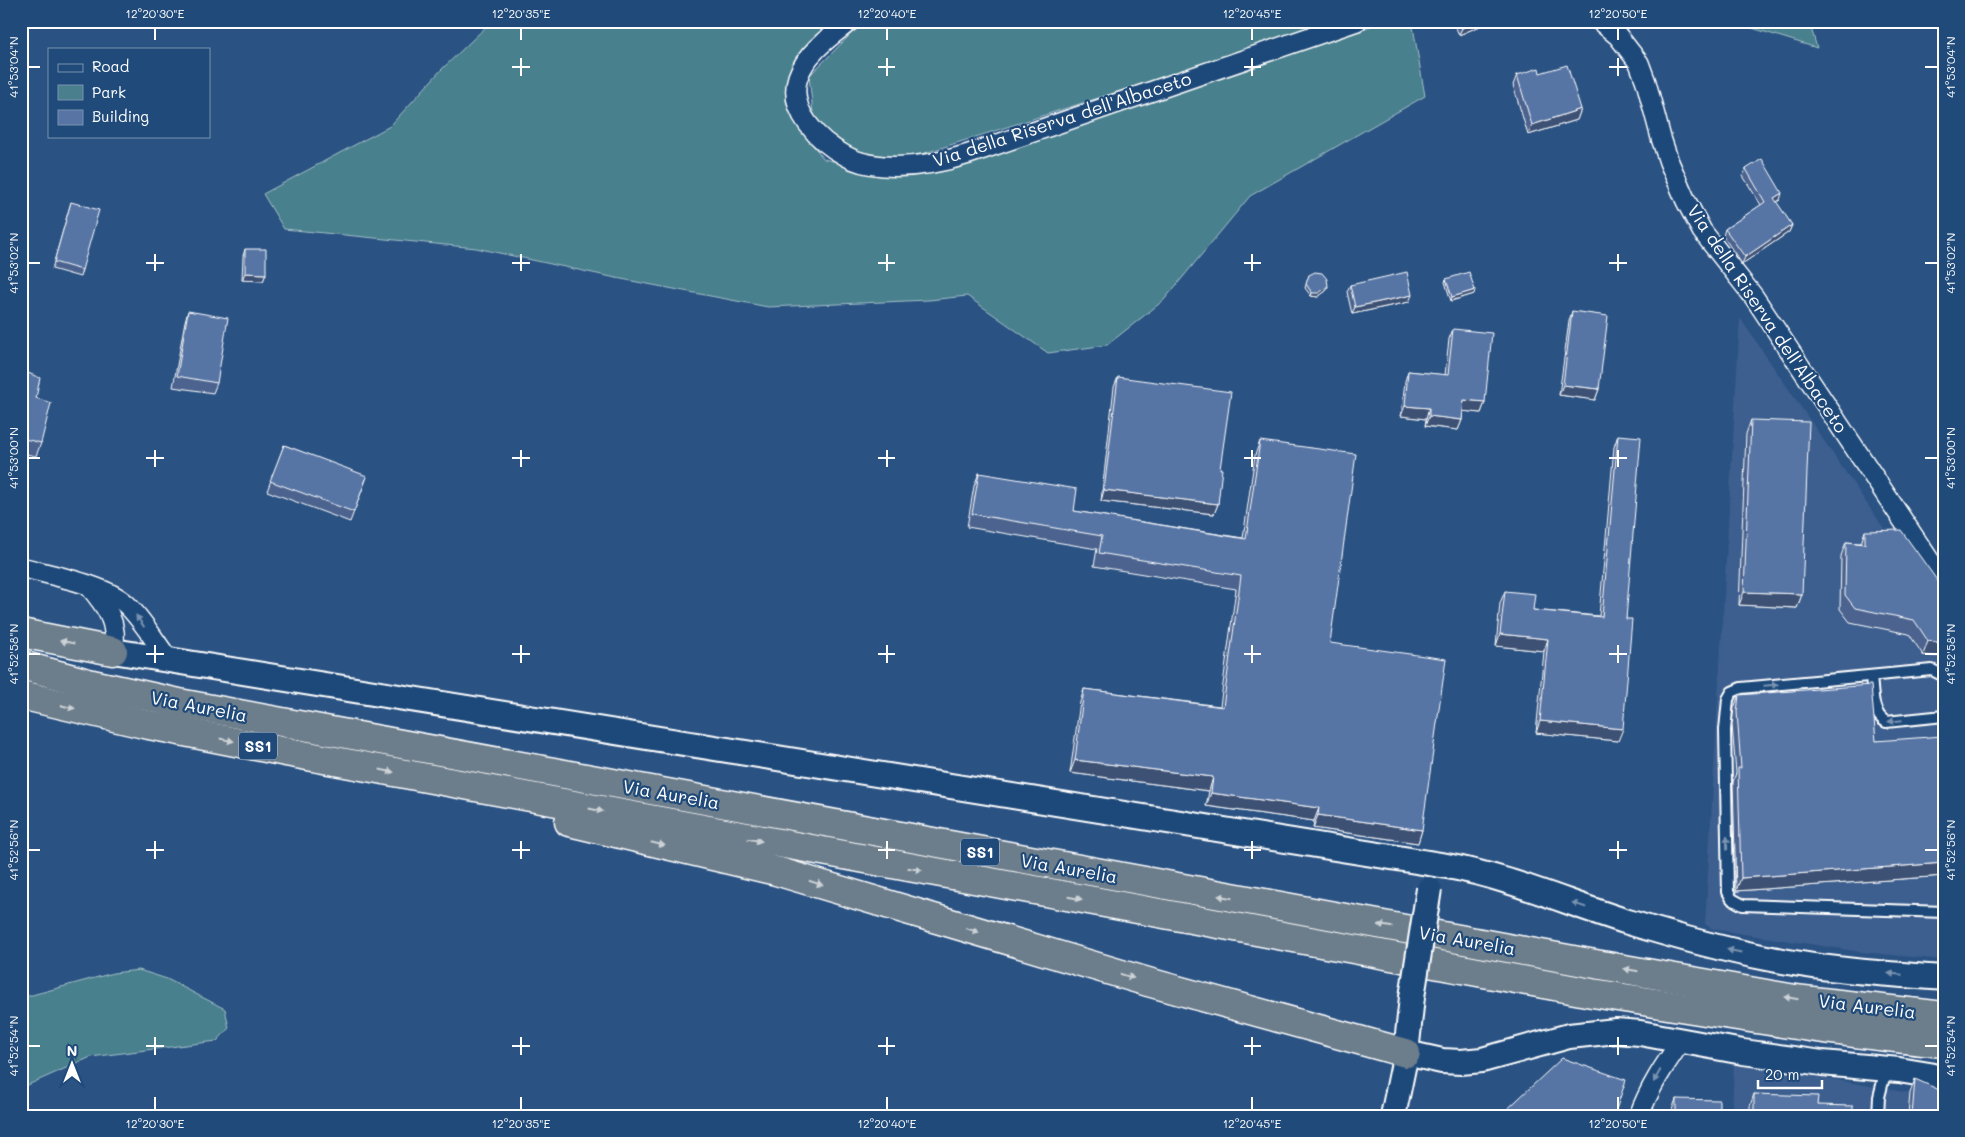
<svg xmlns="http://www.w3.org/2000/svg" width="1965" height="1137" font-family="Mali,sans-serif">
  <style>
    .built { fill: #3c5f8f }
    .green { fill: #4a808e; stroke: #a4c0c6 }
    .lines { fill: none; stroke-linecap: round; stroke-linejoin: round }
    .service-casing { stroke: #fff; stroke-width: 14 }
    .minor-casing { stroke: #fff; stroke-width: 22 }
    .tertiary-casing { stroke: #fff; stroke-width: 28 }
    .trunk-casing { stroke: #fff; stroke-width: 31 }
    .service { stroke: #1f4a7a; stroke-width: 10 }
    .minor { stroke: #1f4a7a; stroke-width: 19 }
    .tertiary { stroke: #1f4a7a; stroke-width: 24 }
    .trunk { stroke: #6c7d8b; stroke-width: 28 }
    .tertiary-bridge-casing { stroke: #fff; stroke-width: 28; stroke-linecap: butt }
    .tertiary-bridge { stroke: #1f4a7a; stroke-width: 24 }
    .wall { fill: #4b648e; stroke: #fff }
    .shaded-wall { fill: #3d5174; stroke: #fff }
    .building { fill: #5774a5; stroke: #fff }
    .oneway { fill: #7992af }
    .oneway2 { fill: #ccd2d6 }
    .ticks { fill: none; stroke: #fff; stroke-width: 2 }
    .labels { text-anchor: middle; stroke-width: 4.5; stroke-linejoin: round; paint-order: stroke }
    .shield { fill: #1f4a7a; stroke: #bcc9d7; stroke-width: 1 }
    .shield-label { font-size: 16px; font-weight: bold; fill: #fff }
    .street-label { font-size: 18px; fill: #fff; stroke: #1f4a7a }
    .neatline { fill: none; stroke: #fff; stroke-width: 2 }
    .ticks-label { font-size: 12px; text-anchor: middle; fill: #fff }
  </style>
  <rect width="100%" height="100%" fill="#2a5283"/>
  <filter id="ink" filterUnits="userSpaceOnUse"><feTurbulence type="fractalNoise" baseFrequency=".02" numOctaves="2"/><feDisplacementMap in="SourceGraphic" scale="10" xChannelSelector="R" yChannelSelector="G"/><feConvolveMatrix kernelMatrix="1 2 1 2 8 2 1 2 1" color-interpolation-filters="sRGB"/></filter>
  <g filter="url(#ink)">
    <g class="built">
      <polygon points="1740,318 1944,616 1944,960 1861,952 1712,929 1705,924"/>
      <polygon points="1734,1062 1910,1093 1944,1104 1944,1116 1732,1116"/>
    </g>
    <g class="green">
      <polygon points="492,21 842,21 790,101 799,128 824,159 900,177 968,163 1386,21 1412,21 1425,96 1250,196 1164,300 1107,345 1048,353 967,296 929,300 768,307 616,278 476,248 284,229 263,194 390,126 441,70"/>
      <polygon points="864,21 1341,21 906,159 859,153 814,122 809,76"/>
      <polygon points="1738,21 1809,21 1817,48 1752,28"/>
      <polygon points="139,970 167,979 225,1009 229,1028 217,1041 91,1057 21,1088 21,998 113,973"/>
    </g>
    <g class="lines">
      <g class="service-casing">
        <g id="service">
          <path d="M 1871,676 C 1873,692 1871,713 1886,722 L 1944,716"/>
          <polyline points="1944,676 1932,670 1741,688 1732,692 1728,699 1725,730 1728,892 1732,899 1743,905 1944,912"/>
          <polyline points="1878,1116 1879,1097 1886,1069"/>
        </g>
      </g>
      <g class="minor-casing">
        <g id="minor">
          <path d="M 850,21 C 831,36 806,53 798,77 C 787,110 819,142 846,156 C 856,162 871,165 883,166 C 913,168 941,163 969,154 L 1357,21"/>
          <polyline points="1600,21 1618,36 1639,63 1646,82 1661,138 1669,162 1686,201 1702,231 1754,297 1944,582"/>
          <path d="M 21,567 C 50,575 106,585 126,604 C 143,620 155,642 169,660"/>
          <path d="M 89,586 C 106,606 119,623 113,651"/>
          <path d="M 1639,1116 C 1649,1088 1665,1064 1682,1040"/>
        </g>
      </g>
      <g class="tertiary-casing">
        <g id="tertiary">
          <path d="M 113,651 L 1447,866 C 1509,877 1567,903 1628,922 C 1674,936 1720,949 1767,958 C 1825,970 1885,974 1944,978"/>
          <polyline points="1406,1053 1442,1061 1461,1062 1482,1060 1569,1036 1616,1031 1640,1033 1743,1052 1822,1063 1899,1070 1929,1075 1944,1079"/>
          <polyline points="1393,1116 1406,1053 1412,997"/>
        </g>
      </g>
      <g class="trunk-casing">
        <g id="trunk">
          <polyline points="21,633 113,651"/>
          <polyline points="21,665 92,684 179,703 1584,962 1795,999 1944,1016"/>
          <path d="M 21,695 L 144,724 L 286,752 L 1592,993 C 1709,1011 1826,1032 1944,1043"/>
          <polyline points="569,822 776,871 1148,982 1406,1053"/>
        </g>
      </g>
      <use href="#service" class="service"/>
      <use href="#minor" class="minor"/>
      <use href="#tertiary" class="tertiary"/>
      <use href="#trunk" class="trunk"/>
      <g class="tertiary-bridge-casing">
        <polyline id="tertiary-bridge" points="1412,997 1429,889"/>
      </g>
      <use href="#tertiary-bridge" class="tertiary-bridge"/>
    </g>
    <g class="wall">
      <polygon points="1453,21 1488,21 1487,23 1459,35"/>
      <polygon points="1540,73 1581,109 1577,120 1528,135 1513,85 1517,75"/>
      <polygon points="1746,169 1780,200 1776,202 1792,225 1789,232 1742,264 1723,236 1725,229 1761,205 1743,176"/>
      <polygon points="71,202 82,270 80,277 52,269"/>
      <polygon points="245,249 266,274 263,281 242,280 243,256"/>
      <polygon points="1309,275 1327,290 1318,297 1311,296 1305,288"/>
      <polygon points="1446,279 1474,294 1451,301 1445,282"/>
      <polygon points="1350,285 1409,302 1352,314 1347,292"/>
      <polygon points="188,311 217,383 213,393 173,387 185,321"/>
      <polygon points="1572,311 1599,389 1595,400 1559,395 1569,321"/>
      <polygon points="1453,329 1485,402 1481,413 1463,411 1462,420 1458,430 1425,426 1426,419 1401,416 1405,381 1408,371 1445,375 1449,339"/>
      <polygon points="21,370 36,398 41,443 36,456 21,453"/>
      <polygon points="1118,377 1220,469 1218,504 1214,514 1101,501 1114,387"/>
      <polygon points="1751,420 1802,594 1797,608 1739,605 1746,434"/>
      <polygon points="1618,435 1626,619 1618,741 1536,733 1544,651 1496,646 1500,603 1505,591 1533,610 1599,616 1614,447"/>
      <polygon points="1260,441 1330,643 1422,830 1418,843 1313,828 1314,821 1206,806 1209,791 1070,773 1080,702 1084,689 1220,706 1236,589 1094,566 1097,549 967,527 974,486 979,473 1074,511 1243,538 1255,455"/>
      <polygon points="284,445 367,477 350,522 267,491"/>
      <polygon points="1865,531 1944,657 1923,655 1909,634 1850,622 1840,609 1841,556 1846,542 1861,543"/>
      <polygon points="1739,695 1876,741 1944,743 1944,876 1736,891 1733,782 1736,773 1732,725 1734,708"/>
      <polygon points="1915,1079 1944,1116 1908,1116 1910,1093"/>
      <polygon points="1754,1094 1817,1105 1853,1116 1750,1116 1750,1106"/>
      <polygon points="1676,1099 1719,1116 1672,1116 1672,1110"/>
    </g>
    <g class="shaded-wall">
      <polygon points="1478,21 1488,21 1487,23 1459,35 1462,28"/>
      <polygon points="1581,109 1577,120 1528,135 1532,125"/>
      <polygon points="1782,193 1780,200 1771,205 1774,198"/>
      <polygon points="1792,225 1789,232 1742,264 1745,257"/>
      <polygon points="245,273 266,274 263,281 242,280"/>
      <polygon points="1328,286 1327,290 1318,297 1311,296 1312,293"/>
      <polygon points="1475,290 1474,294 1451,301 1452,297"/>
      <polygon points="1412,295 1409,302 1352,314 1355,307"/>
      <polygon points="1563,385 1599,389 1595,400 1559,395"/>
      <polygon points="1464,400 1485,402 1481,413 1461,411"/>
      <polygon points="1405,406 1429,408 1426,419 1401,416"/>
      <polygon points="1429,416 1462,420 1458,430 1425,426"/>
      <polygon points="1104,490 1218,504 1214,514 1101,501"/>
      <polygon points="1744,592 1802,594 1797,608 1739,605"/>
      <polygon points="1500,634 1548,639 1544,651 1496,646"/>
      <polygon points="1928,641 1944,643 1944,657 1923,655"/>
      <polygon points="1540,721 1623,729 1618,741 1536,733"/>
      <polygon points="1075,760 1213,777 1209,791 1070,773"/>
      <polygon points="1211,793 1319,808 1314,821 1206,806"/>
      <polygon points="1318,815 1422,830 1418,843 1313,828"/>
      <polygon points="1944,863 1944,876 1736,891 1741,878"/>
    </g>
    <g class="building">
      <polygon points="1459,21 1478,21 1462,28"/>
      <polygon points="1567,65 1581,109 1532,125 1517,75 1539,68 1540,73"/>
      <polygon points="1762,159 1782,193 1774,198 1792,225 1745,257 1725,229 1765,202 1746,169"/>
      <polygon points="71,202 99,210 82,270 54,262"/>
      <polygon points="245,249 266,249 266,274 245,273"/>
      <polygon points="1315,272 1322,273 1327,279 1328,286 1319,293 1312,293 1306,284 1309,275"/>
      <polygon points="1407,272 1412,295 1355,307 1350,285"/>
      <polygon points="1469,272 1475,290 1452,297 1446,279"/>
      <polygon points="188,311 228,318 217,383 177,376"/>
      <polygon points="1572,311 1608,316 1599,389 1563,385"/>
      <polygon points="1453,329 1492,333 1485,402 1464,400 1462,420 1429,416 1429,408 1405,406 1408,371 1448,375"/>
      <polygon points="21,370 40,378 36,398 51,403 41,443 21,438"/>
      <polygon points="1118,377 1231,392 1220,469 1222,469 1218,504 1104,490"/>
      <polygon points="1751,420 1809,422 1802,594 1744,592"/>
      <polygon points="1618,435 1641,437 1626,619 1632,619 1623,729 1540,721 1548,639 1500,634 1505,591 1535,594 1533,610 1602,617"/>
      <polygon points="1260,441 1356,454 1330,643 1446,659 1422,830 1318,815 1319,808 1211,793 1213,777 1075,760 1084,689 1223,707 1241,576 1099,553 1102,536 972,514 979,473 1077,489 1074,511 1246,539"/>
      <polygon points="284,445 367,476 354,512 270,481"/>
      <polygon points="1901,530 1944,590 1944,643 1928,641 1914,620 1855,608 1845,595 1846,542 1865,544 1865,531"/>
      <polygon points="1871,685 1876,741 1942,736 1943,743 1944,743 1944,863 1741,878 1738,768 1741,768 1737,712 1739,695"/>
      <polygon points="1562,1058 1626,1080 1614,1116 1500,1116"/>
      <polygon points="1915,1079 1944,1092 1944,1116 1912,1116"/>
      <polygon points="1754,1094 1818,1096 1817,1105 1853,1106 1853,1116 1754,1116"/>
      <polygon points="1676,1099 1719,1100 1719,1116 1676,1116"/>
    </g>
    <defs><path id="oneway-solid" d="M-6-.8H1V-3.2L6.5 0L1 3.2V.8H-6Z" transform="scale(1.25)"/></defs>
    <g class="oneway">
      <use href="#oneway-solid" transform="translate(140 621) rotate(-125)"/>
      <use href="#oneway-solid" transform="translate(1771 685) rotate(-5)"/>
      <use href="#oneway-solid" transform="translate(1895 721) rotate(174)"/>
      <use href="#oneway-solid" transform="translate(1727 843) rotate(-91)"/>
      <use href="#oneway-solid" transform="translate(1579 905) rotate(-161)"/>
      <use href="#oneway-solid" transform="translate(1734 951) rotate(-168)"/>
      <use href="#oneway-solid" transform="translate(1895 974) rotate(-175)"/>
      <use href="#oneway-solid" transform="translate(1657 1076) rotate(119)"/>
    </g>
    <g class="oneway2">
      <use href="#oneway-solid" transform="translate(67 642) rotate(-169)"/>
      <use href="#oneway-solid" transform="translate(68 707) rotate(13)"/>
      <use href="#oneway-solid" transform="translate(227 740) rotate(11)"/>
      <use href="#oneway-solid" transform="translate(387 771) rotate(11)"/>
      <use href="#oneway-solid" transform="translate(596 810) rotate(11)"/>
      <use href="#oneway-solid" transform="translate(755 840) rotate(10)"/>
      <use href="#oneway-solid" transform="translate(658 844) rotate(13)"/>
      <use href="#oneway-solid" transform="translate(915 869) rotate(10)"/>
      <use href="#oneway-solid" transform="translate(816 883) rotate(17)"/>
      <use href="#oneway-solid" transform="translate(1225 897) rotate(-170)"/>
      <use href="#oneway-solid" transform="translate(1075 898) rotate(10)"/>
      <use href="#oneway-solid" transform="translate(1385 926) rotate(-170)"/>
      <use href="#oneway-solid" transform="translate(972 930) rotate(17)"/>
      <use href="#oneway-solid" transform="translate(1631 970) rotate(-170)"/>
      <use href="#oneway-solid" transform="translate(1127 976) rotate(17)"/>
      <use href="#oneway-solid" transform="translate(1791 998) rotate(-171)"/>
    </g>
  </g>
  <path class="ticks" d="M 155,28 L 155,40M 521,28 L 521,40M 887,28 L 887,40M 1252,28 L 1252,40M 1618,28 L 1618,40M 521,58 L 521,76M 887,58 L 887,76M 1252,58 L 1252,76M 1618,58 L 1618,76M 28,67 L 40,67M 512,67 L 530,67M 878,67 L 895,67M 1244,67 L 1261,67M 1609,67 L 1627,67M 1925,67 L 1938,67M 155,254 L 155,271M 521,254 L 521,271M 887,254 L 887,271M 1252,254 L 1252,271M 1618,254 L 1618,271M 28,263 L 40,263M 146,263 L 164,263M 512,263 L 530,263M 878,263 L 895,263M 1244,263 L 1261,263M 1609,263 L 1627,263M 1925,263 L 1938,263M 155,450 L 155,467M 521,450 L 521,467M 887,450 L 887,467M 1252,450 L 1252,467M 1618,450 L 1618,467M 28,458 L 40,458M 146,458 L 164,458M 512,458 L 530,458M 878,458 L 895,458M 1244,458 L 1261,458M 1609,458 L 1627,458M 1925,458 L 1938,458M 155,645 L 155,663M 521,645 L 521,663M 887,645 L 887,663M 1252,645 L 1252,663M 1618,645 L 1618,663M 28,654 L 40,654M 146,654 L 164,654M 512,654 L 530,654M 878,654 L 895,654M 1244,654 L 1261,654M 1609,654 L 1627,654M 1925,654 L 1938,654M 155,841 L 155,859M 521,841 L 521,859M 887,841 L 887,859M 1252,841 L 1252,859M 1618,841 L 1618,859M 28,850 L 40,850M 146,850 L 164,850M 512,850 L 530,850M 878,850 L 895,850M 1244,850 L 1261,850M 1609,850 L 1627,850M 1925,850 L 1938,850M 155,1037 L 155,1055M 521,1037 L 521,1055M 887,1037 L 887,1055M 1252,1037 L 1252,1055M 1618,1037 L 1618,1055M 28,1046 L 40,1046M 146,1046 L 164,1046M 512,1046 L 530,1046M 878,1046 L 895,1046M 1244,1046 L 1261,1046M 1609,1046 L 1627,1046M 1925,1046 L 1938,1046M 155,1097 L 155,1110M 521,1097 L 521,1110M 887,1097 L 887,1110M 1252,1097 L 1252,1110M 1618,1097 L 1618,1110"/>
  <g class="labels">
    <g class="shield">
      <rect x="239" y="732.5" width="38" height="27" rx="4"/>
      <rect x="961" y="838.5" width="38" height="27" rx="4"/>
    </g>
    <g class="shield-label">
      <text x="258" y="752">SS1</text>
      <text x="980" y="858">SS1</text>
    </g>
    <g class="street-label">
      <text transform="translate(1062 120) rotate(-18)" y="6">Via della Riserva dell'Albaceto</text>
      <text transform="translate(1767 319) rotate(56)" y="6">Via della Riserva dell'Albaceto</text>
      <text transform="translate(199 707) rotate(11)" y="6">Via Aurelia</text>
      <text transform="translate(671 795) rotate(10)" y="6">Via Aurelia</text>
      <text transform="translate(1069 869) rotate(10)" y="6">Via Aurelia</text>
      <text transform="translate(1467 941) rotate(10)" y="6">Via Aurelia</text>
      <text transform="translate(1867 1007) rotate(7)" y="6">Via Aurelia</text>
    </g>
  </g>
  <rect width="1965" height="1137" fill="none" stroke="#1f4a7a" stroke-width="55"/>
  <rect x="48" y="48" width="162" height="90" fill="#1f4a7a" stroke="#7992af"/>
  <rect x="58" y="64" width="25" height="8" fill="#1f4a7a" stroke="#7992af"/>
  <text x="92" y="72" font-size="15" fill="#ffffff">Road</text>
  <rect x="58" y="85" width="25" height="15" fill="#4a808e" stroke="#7992af"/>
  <text x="92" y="98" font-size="15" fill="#ffffff">Park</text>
  <rect x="58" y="110" width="25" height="15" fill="#5774a5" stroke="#7992af"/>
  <text x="92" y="122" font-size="15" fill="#ffffff">Building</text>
  <g transform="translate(72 1064)" stroke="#1f4a7a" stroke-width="4" paint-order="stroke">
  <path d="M0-4L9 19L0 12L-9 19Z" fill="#ffffff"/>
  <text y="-8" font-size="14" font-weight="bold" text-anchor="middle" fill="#ffffff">N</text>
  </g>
  <path d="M1758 1080v8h64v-8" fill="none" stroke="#ffffff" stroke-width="2.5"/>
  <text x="1765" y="1080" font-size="15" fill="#ffffff" stroke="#1f4a7a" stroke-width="4" paint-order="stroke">20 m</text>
  <rect x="28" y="28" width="1910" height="1082" class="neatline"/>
  <g class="ticks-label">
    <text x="155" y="18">12°20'30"E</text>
    <text x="521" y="18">12°20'35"E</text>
    <text x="887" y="18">12°20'40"E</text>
    <text x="1252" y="18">12°20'45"E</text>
    <text x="1618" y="18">12°20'50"E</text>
    <text transform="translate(14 67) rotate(-90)" y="4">41°53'04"N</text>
    <text transform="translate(1951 67) rotate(-90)" y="4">41°53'04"N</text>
    <text transform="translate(14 263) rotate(-90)" y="4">41°53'02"N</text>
    <text transform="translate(1951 263) rotate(-90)" y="4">41°53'02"N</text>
    <text transform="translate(14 458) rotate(-90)" y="4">41°53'00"N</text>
    <text transform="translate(1951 458) rotate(-90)" y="4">41°53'00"N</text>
    <text transform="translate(14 654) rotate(-90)" y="4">41°52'58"N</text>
    <text transform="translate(1951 654) rotate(-90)" y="4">41°52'58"N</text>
    <text transform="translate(14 850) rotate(-90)" y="4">41°52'56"N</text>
    <text transform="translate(1951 850) rotate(-90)" y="4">41°52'56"N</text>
    <text transform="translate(14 1046) rotate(-90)" y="4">41°52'54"N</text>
    <text transform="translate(1951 1046) rotate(-90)" y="4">41°52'54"N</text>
    <text x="155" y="1128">12°20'30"E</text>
    <text x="521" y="1128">12°20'35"E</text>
    <text x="887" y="1128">12°20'40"E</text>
    <text x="1252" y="1128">12°20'45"E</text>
    <text x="1618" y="1128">12°20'50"E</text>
  </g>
</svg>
